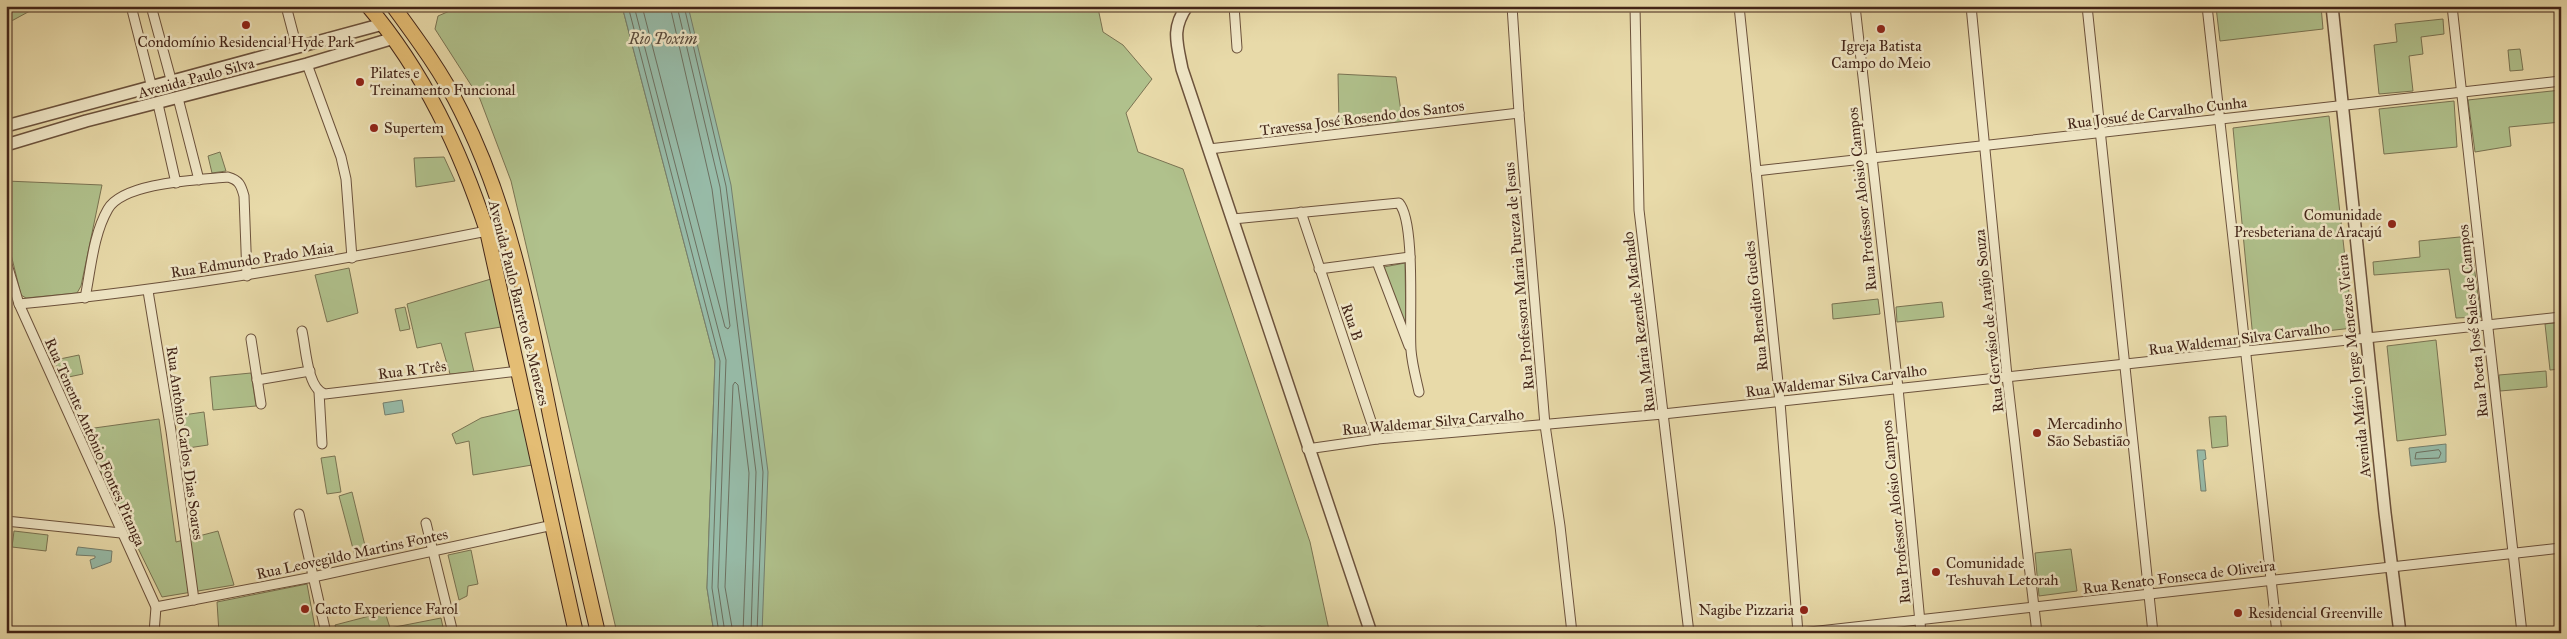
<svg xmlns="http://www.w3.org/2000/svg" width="2567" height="639" font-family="'IM FELL Great Primer',serif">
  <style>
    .green { fill: #b0c18c; stroke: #7a7352 }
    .water { fill: #97bba8; stroke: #757f6e }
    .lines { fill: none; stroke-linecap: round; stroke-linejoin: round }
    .shore { stroke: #6d7060; stroke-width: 1 }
    .minor-casing { stroke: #6c523c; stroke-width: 11 }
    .tertiary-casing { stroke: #6c523c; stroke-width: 14 }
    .primary-casing { stroke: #432518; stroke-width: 16 }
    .minor { stroke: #f0e7c7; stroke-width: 9 }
    .tertiary { stroke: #f0e7c7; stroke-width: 11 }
    .primary { stroke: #e4bd74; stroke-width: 14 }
    .poi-dot { fill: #8f2418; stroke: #f0e7c7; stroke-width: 2 }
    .labels { text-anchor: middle; stroke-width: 5; stroke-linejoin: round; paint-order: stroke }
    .poi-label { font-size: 15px; fill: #432518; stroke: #f0e7c7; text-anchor: start }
    .street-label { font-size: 15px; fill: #432518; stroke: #f0e7c7 }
    .water-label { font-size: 16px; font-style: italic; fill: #584a3c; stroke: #f0e7c7 }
  </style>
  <rect width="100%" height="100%" fill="#e8daa9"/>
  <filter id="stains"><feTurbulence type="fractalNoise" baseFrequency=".004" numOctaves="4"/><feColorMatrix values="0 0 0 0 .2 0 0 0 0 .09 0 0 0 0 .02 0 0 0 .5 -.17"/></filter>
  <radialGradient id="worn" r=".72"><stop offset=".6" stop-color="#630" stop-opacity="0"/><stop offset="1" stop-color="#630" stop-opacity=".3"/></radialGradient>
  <g class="green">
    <polygon points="6,6 39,6 6,24"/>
    <polygon points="461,6 622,6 715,361 707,588 714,633 617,633 511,181 480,99 435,29 438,16"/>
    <polygon points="688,6 1098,8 1103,32 1123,45 1152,79 1126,113 1138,152 1183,169 1310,542 1329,630 1327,633 1294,633 1259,626 1240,633 762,633"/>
    <polygon points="2226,6 2321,6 2323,29 2220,41 2216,7"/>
    <polygon points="2443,19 2444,34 2421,37 2423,54 2409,56 2413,91 2379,94 2374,45 2397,42 2395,24"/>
    <polygon points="2520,49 2523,70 2510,71 2508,50"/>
    <polygon points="1338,74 1396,77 1403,125 1339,125"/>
    <polygon points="2561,90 2561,122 2509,127 2511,146 2475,152 2468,100"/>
    <polygon points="2454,101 2457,147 2384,154 2379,109"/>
    <polygon points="2329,116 2353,328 2253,339 2233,128"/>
    <polygon points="220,152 226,171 212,173 208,156"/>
    <polygon points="444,157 455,181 416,187 414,158"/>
    <polygon points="6,181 102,185 81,286 77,293 26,298 21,295 6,234"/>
    <polygon points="2470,236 2481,317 2456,318 2449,269 2374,275 2373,262 2420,257 2419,241"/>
    <polygon points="1405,263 1406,329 1384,267"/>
    <polygon points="349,268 358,313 327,322 315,275"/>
    <polygon points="491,279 501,327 465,333 474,372 450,374 441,343 417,348 407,304"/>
    <polygon points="1878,299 1880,314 1833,319 1832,304"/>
    <polygon points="1942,302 1944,317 1897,322 1896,307"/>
    <polygon points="405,307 410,329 400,331 395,309"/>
    <polygon points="2561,322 2561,369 2550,370 2545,324"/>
    <polygon points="2436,340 2446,435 2397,441 2387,346"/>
    <polygon points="79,355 83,374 59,379 55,360"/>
    <polygon points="2546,371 2547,387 2500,391 2499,375"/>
    <polygon points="251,373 256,406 213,410 210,377"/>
    <polygon points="520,409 532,465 473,475 469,441 456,444 452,434 481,418"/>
    <polygon points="204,412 208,445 188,448 183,415"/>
    <polygon points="2226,416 2228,446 2212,448 2209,417"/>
    <polygon points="159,419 176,542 218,531 234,585 162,597 80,430"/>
    <polygon points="335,456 341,492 327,494 321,458"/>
    <polygon points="352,492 368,558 356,560 339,496"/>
    <polygon points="14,531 48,535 46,551 12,547"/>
    <polygon points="2071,549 2077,591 2039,596 2035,553"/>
    <polygon points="471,550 478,584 468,586 467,596 459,600 448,555"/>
    <polygon points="307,584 316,633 219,633 217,602"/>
    <polygon points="385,612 390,628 441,618 444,632 337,633 335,625"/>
  </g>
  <g class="water">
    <polygon points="622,6 688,6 731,185 768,472 762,633 714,633 707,588 715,361"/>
    <polygon points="986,6 1103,6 987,8"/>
    <polygon points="402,400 404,412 385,415 383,403"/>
    <polygon points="2446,444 2446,462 2411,466 2409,448"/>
    <polygon points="2197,450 2205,450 2206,459 2203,460 2206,491 2201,491"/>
    <polygon points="78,547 112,551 111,562 92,569 90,560 95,558 95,556 76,555"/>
  </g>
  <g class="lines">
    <g class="shore">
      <polyline points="628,6 720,361 712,588 719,633"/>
      <polyline points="634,6 726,360 718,587 725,633"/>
      <polyline points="642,6 725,327 728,329 730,326 712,189 670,6"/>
      <polyline points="677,6 720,187 756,472 751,633"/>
      <polyline points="684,6 726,186 763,472 757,633"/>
      <polygon points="2439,450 2441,453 2439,458 2415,459 2416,453"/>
      <polyline points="733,633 725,587 733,385 735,382 738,385 749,473 743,633"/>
    </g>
    <g class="minor-casing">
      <g id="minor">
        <polyline points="131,6 152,88"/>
        <polyline points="151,6 172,83"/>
        <polyline points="286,6 297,48"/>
        <polyline points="1234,6 1237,48"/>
        <polyline points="1512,6 1519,113 1545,425 1560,526 1572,633"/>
        <polyline points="1635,6 1639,210 1689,633"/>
        <polyline points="1739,6 1780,402 1798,633"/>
        <polyline points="1855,6 1898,388 1921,633"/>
        <polyline points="1971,6 2007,376 2037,633"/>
        <polyline points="2087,6 2153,633"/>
        <polyline points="2207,6 2277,633"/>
        <polyline points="2452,6 2522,633"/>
        <polyline points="307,64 341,157 346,179 352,258"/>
        <polyline points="178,98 199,180"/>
        <polyline points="158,104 176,183"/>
        <polyline points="1209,149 1519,113"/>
        <polyline points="1756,171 2561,81"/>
        <polyline points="1301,212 1377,439"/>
        <path d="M 1233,219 L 1399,203 C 1416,222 1409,322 1411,350 C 1412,364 1416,378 1419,392"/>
        <polyline points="6,261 19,304 156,607 154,633"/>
        <polyline points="1377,262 1409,346"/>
        <polyline points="1319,269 1410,257"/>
        <polyline points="148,291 171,431 194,600"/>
        <path d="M 85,298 C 91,269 93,235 108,209 C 124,182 199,180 228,177 C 239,180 241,185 244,196 L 247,276"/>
        <path d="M 19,304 C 177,289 332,262 487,231"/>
        <path d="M 302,331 C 306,348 307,389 325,394 L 519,371"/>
        <polyline points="251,339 261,404"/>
        <polyline points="257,380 310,371"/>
        <polyline points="319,392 322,444"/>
        <polyline points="1307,449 1377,439 1663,414 2561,317"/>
        <polyline points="299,514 326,633"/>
        <polyline points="6,521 121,533"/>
        <polyline points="426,523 453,633"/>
        <polyline points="156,607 313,577 553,525"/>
        <polyline points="1801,633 2561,548"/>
      </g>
    </g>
    <g class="tertiary-casing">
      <g id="tertiary">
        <path d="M 1187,6 C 1171,29 1177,43 1182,69 L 1371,633"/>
        <polyline points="2332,6 2385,513 2400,633"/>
        <polyline points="6,126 383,24"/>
        <polyline points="6,145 86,121 307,64 394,38"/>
      </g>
    </g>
    <g class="primary-casing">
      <g id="primary">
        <path d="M 368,6 C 424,72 460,149 487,231 L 576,633"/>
        <path d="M 393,6 C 418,40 443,74 461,111 C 509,206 529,311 550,415 C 565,488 581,560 598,633"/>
      </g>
    </g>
    <use href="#minor" class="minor"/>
    <use href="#tertiary" class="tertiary"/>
    <use href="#primary" class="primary"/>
  </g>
  <g class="poi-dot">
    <circle cx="246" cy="25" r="5"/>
    <circle cx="1881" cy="29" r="5"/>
    <circle cx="360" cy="82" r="5"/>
    <circle cx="374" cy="128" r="5"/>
    <circle cx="2392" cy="224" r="5"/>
    <circle cx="2037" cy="433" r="5"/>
    <circle cx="1936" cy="572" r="5"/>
    <circle cx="305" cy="609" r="5"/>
    <circle cx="1804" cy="610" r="5"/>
    <circle cx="2238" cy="613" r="5"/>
  </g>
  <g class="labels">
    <g class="poi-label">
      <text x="246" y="47" text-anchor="middle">Condomínio Residencial Hyde Park</text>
      <text x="1881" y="51" text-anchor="middle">Igreja Batista<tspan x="1881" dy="17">Campo do Meio</tspan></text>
      <text x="370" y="78">Pilates e<tspan x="370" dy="17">Treinamento Funcional</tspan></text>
      <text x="384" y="133">Supertem</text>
      <text x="2382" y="220" text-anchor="end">Comunidade<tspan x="2382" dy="17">Presbeteriana de Aracajú</tspan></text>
      <text x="2047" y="429">Mercadinho<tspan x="2047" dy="17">São Sebastião</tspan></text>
      <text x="1946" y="568">Comunidade<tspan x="1946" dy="17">Teshuvah Letorah</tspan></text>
      <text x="315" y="614">Cacto Experience Farol</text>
      <text x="1794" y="615" text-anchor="end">Nagibe Pizzaria</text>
      <text x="2248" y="618">Residencial Greenville</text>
    </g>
    <g class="street-label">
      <text transform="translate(196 78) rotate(-15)" y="5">Avenida Paulo Silva</text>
      <text transform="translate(2157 113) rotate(-7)" y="5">Rua Josué de Carvalho Cunha</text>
      <text transform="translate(1362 118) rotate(-7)" y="5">Travessa José Rosendo dos Santos</text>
      <text transform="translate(1862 199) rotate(-96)" y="5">Rua Professor Aloisio Campos</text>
      <text transform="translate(252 260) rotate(-9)" y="5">Rua Edmundo Prado Maia</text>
      <text transform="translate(1519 276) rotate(-95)" y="5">Rua Professora Maria Pureza de Jesus</text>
      <text transform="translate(519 303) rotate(76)" y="5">Avenida Paulo Barreto de Menezes</text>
      <text transform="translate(1756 306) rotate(-96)" y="5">Rua Benedito Guedes</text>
      <text transform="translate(1989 321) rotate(-96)" y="5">Rua Gervásio de Araújo Souza</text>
      <text transform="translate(2473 321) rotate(-96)" y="5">Rua Poeta José Sales de Campos</text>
      <text transform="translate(1352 322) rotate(71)" y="5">Rua B</text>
      <text transform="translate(1639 322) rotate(-97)" y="5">Rua Maria Rezende Machado</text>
      <text transform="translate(2239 339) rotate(-7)" y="5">Rua Waldemar Silva Carvalho</text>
      <text transform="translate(2354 366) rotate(-96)" y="5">Avenida Mário Jorge Menezes Vieira</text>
      <text transform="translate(412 370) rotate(-7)" y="5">Rua R Três</text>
      <text transform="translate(1836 381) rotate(-7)" y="5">Rua Waldemar Silva Carvalho</text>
      <text transform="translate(1433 422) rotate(-5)" y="5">Rua Waldemar Silva Carvalho</text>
      <text transform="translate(95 442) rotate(66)" y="5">Rua Tenente Antônio Fontes Pitanga</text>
      <text transform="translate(185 443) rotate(82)" y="5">Rua Antônio Carlos Dias Soares</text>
      <text transform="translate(1896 512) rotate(-96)" y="5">Rua Professor Aloísio Campos</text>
      <text transform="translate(352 554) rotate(-12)" y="5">Rua Leovegildo Martins Fontes</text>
      <text transform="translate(2179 577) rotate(-7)" y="5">Rua Renato Fonseca de Oliveira</text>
    </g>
    <g class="water-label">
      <text x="663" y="44">Rio Poxim</text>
    </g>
  </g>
  <rect width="2567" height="639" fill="none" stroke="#e8daa9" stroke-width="25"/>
  <rect x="8" y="8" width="2552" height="624" fill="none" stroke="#432518" stroke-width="2.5"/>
  <rect x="12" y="12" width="2542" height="614" fill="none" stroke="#432518"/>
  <rect width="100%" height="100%" filter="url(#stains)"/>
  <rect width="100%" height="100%" fill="url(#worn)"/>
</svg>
